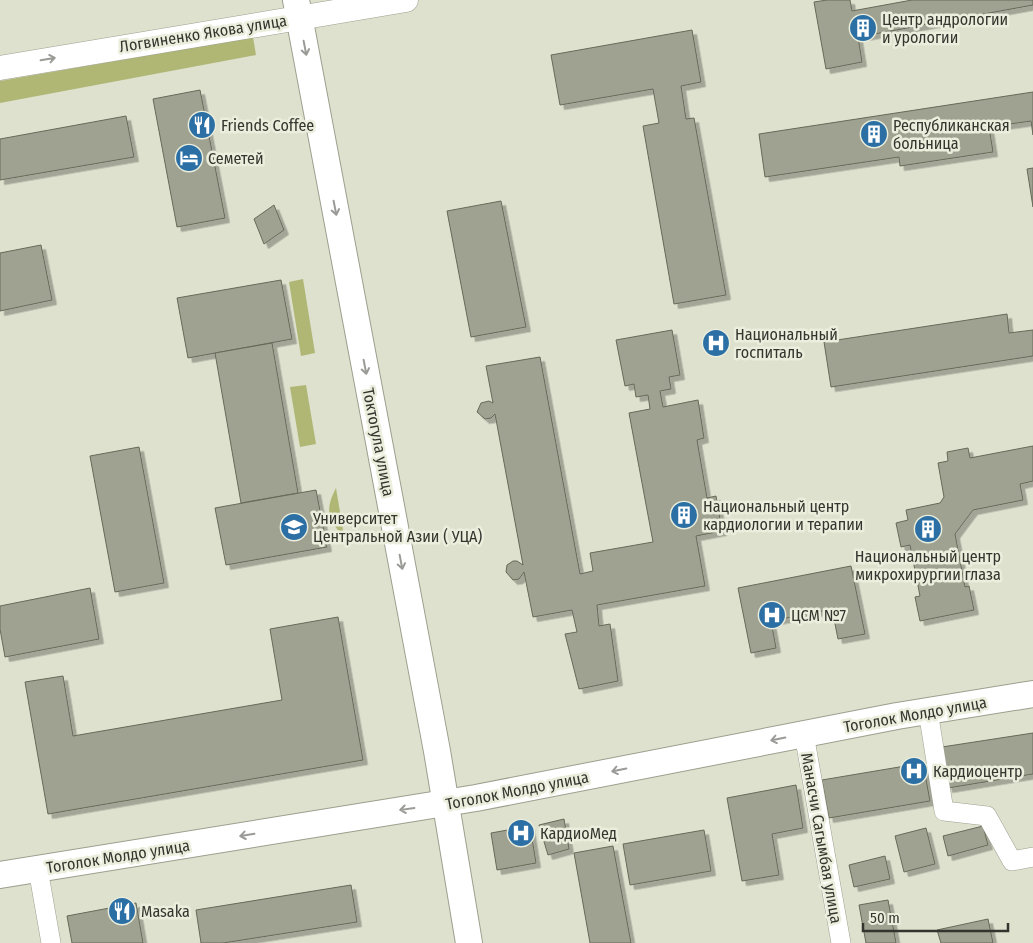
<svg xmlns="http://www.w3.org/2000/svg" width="1033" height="943" font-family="'Fira Sans Condensed',sans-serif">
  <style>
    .green { fill: #b0b775 }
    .building { fill: #a0a291; stroke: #676959; filter: url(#shadow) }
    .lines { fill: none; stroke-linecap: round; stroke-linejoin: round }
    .minor-casing { stroke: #9c9f8e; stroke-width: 20 }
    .tertiary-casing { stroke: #9c9f8e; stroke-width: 25 }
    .secondary-casing { stroke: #9c9f8e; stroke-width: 28 }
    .minor { stroke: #fff; stroke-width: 19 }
    .tertiary { stroke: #fff; stroke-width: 24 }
    .secondary { stroke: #fff; stroke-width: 26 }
    .oneway { stroke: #9a9a96 }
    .labels { text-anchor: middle; stroke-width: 5; stroke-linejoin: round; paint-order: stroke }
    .poi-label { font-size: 16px; fill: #34352e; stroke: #ebeedc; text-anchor: start }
    .street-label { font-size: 16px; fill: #34352e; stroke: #ebeedc }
  </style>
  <defs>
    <filter id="shadow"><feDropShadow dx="4.5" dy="4.5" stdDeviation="0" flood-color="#0004"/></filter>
  </defs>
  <rect width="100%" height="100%" fill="#dee1ce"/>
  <g class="green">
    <polygon points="253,37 256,55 0,103 0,81"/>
    <polygon points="303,279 315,353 301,356 289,282"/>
    <polygon points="306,385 316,444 300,447 290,387"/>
    <path d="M 336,488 L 344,536 C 327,521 325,509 336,488 Z"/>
  </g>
  <g class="building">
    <polygon points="827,0 850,0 852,11 912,0 1033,0 1033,5 858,37 862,62 826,69 814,2"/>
    <polygon points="692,30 701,82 681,86 686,119 694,118 726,295 674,304 643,126 659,123 653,89 560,105 551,55"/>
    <polygon points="200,90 225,218 177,227 153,99"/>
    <polygon points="1033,92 1033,135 1031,121 989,127 993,152 900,166 899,157 765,177 759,134"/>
    <polygon points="126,116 134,157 0,180 0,139"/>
    <polygon points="1033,168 1033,207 1027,169"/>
    <polygon points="501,201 526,327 471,337 447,211"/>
    <polygon points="274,205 284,230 264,244 254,219"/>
    <polygon points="41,245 52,300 0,311 0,253"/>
    <polygon points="281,280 292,339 188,358 177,298"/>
    <polygon points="1007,314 1009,333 1033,330 1033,356 831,387 824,342"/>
    <polygon points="672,330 680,375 669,377 671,389 660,391 663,407 698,400 704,438 697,440 707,498 716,496 722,531 696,536 705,586 597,605 599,626 610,624 618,681 579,689 565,634 577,632 572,610 533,617 524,572 519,579 513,580 506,572 507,565 513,561 517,561 523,565 495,414 491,418 485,419 477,412 481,403 489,401 493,403 486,366 540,357 580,574 593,571 590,553 653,542 629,413 650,409 648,395 636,397 634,384 625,386 616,340"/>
    <polygon points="272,343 298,493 241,503 215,353"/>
    <polygon points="1033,446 1033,481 1020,484 1023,500 973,510 955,534 965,587 969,586 974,610 920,621 915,597 920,596 910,545 901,547 896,523 908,520 906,510 940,503 944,497 938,463 948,461 947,452 968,448 970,458"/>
    <polygon points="139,447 164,583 115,592 90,456"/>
    <polygon points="316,490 327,547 226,565 215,508"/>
    <polygon points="851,566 865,634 838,639 832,609 771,621 776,648 751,653 738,588"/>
    <polygon points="90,588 99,639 5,657 0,629 0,606"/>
    <polygon points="338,617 363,760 48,814 25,682 63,676 73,736 282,700 270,629"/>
    <polygon points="1033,733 1033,774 948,788 942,747"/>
    <polygon points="923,763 930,801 829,818 822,780"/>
    <polygon points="796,785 803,828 772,834 779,875 742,881 727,798"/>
    <polygon points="564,819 569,849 548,855 539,825"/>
    <polygon points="530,826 536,863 497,870 491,833"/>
    <polygon points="983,826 988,845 948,856 943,836"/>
    <polygon points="926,828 935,864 904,872 895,836"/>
    <polygon points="704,830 711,871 630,885 623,844"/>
    <polygon points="613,846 631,943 590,943 574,853"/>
    <polygon points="885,856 890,879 854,887 849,865"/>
    <polygon points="351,885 357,922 223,943 201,943 196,910"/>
    <polygon points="888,900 896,943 866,943 859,905"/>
    <polygon points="136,903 143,943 72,943 67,916"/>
    <polygon points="988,919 993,943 941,943 937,930"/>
  </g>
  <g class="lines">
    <g class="minor-casing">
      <g id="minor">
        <polyline points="928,711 944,811 987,816 1012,861 1033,857"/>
        <polyline points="804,734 841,943"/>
        <polyline points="38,869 51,943"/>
      </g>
    </g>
    <g class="tertiary-casing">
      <polyline id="tertiary" points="0,68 406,0"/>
    </g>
    <g class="secondary-casing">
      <g id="secondary">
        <polyline points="296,0 437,751 469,943"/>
        <polyline points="0,875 476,798 897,716 1033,694"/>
      </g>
    </g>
    <use href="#minor" class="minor"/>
    <use href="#tertiary" class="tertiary"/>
    <use href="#secondary" class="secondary"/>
  </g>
  <defs><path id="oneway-shaft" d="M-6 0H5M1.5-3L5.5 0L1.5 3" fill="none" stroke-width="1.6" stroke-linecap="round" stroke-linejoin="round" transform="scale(1.25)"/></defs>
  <g class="oneway">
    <use href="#oneway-shaft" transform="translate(305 48) rotate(79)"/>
    <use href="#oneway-shaft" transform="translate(48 59) rotate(-10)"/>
    <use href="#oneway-shaft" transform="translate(335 208) rotate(79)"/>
    <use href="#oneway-shaft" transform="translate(365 367) rotate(79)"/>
    <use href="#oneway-shaft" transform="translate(401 562) rotate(79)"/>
    <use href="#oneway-shaft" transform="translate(778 739) rotate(169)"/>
    <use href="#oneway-shaft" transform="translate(619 770) rotate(169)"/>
    <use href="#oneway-shaft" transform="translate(407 809) rotate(172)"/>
    <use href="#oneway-shaft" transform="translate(247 835) rotate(171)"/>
  </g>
  <defs>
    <g id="building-disc" transform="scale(1.4375)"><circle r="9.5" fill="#2b6fa4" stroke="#ebeedc"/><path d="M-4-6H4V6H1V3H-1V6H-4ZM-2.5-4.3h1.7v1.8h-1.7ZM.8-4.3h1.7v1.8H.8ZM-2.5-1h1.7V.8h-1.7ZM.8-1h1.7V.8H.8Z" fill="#fff"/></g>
    <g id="restaurant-disc" transform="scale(1.4375)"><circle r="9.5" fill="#2b6fa4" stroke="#ebeedc"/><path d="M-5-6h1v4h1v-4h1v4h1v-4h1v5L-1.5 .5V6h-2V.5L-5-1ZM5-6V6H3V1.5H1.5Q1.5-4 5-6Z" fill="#fff"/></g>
    <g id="hotel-disc" transform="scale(1.4375)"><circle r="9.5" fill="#2b6fa4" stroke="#ebeedc"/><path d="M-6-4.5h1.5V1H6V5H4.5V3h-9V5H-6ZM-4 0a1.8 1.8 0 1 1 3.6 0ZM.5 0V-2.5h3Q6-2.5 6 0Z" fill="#fff"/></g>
    <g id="hospital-disc" transform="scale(1.4375)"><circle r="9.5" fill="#2b6fa4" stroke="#ebeedc"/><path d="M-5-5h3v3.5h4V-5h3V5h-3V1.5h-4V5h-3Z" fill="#fff"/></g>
    <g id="university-disc" transform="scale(1.4375)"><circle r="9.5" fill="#2b6fa4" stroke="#ebeedc"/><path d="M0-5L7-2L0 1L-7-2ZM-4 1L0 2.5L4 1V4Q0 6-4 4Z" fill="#fff"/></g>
  </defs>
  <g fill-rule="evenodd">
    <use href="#building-disc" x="863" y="28"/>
    <use href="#restaurant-disc" x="202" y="125"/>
    <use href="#building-disc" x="874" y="134"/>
    <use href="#hotel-disc" x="189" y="158"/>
    <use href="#hospital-disc" x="716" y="343"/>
    <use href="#building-disc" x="684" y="515"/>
    <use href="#university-disc" x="294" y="527"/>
    <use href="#building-disc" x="928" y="529"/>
    <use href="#hospital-disc" x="772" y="615"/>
    <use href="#hospital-disc" x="914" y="771"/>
    <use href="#hospital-disc" x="521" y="833"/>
    <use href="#restaurant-disc" x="122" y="911"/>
  </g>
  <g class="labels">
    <g class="poi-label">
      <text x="882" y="25">Центр андрологии<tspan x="882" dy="18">и урологии</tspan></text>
      <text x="221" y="131">Friends Coffee</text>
      <text x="893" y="131">Республиканская<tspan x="893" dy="18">больница</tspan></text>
      <text x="208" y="164">Семетей</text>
      <text x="735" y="340">Национальный<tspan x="735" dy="18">госпиталь</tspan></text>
      <text x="703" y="512">Национальный центр<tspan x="703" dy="18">кардиологии и терапии</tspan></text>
      <text x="313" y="524">Университет<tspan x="313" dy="18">Центральной Азии ( УЦА)</tspan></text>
      <text x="928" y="562" text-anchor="middle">Национальный центр<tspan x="928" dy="18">микрохирургии глаза</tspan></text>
      <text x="791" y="621">ЦСМ №7</text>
      <text x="933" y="777">Кардиоцентр</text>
      <text x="540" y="839">КардиоМед</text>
      <text x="141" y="917">Masaka</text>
    </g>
    <g class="street-label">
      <text transform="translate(203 33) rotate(-9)" y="6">Логвиненко Якова улица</text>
      <text transform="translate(379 442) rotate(79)" y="6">Токтогула улица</text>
      <text transform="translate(915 714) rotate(-10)" y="6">Тоголок Молдо улица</text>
      <text transform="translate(517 790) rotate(-11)" y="6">Тоголок Молдо улица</text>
      <text transform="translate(822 838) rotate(80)" y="6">Манасчи Сагымбая улица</text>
      <text transform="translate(118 856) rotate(-9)" y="6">Тоголок Молдо улица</text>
    </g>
  </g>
  <path d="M863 923v8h145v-8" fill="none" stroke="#34352e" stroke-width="2.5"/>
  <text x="870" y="923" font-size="15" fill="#34352e" stroke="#ebeedc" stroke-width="4" paint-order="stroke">50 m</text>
</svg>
